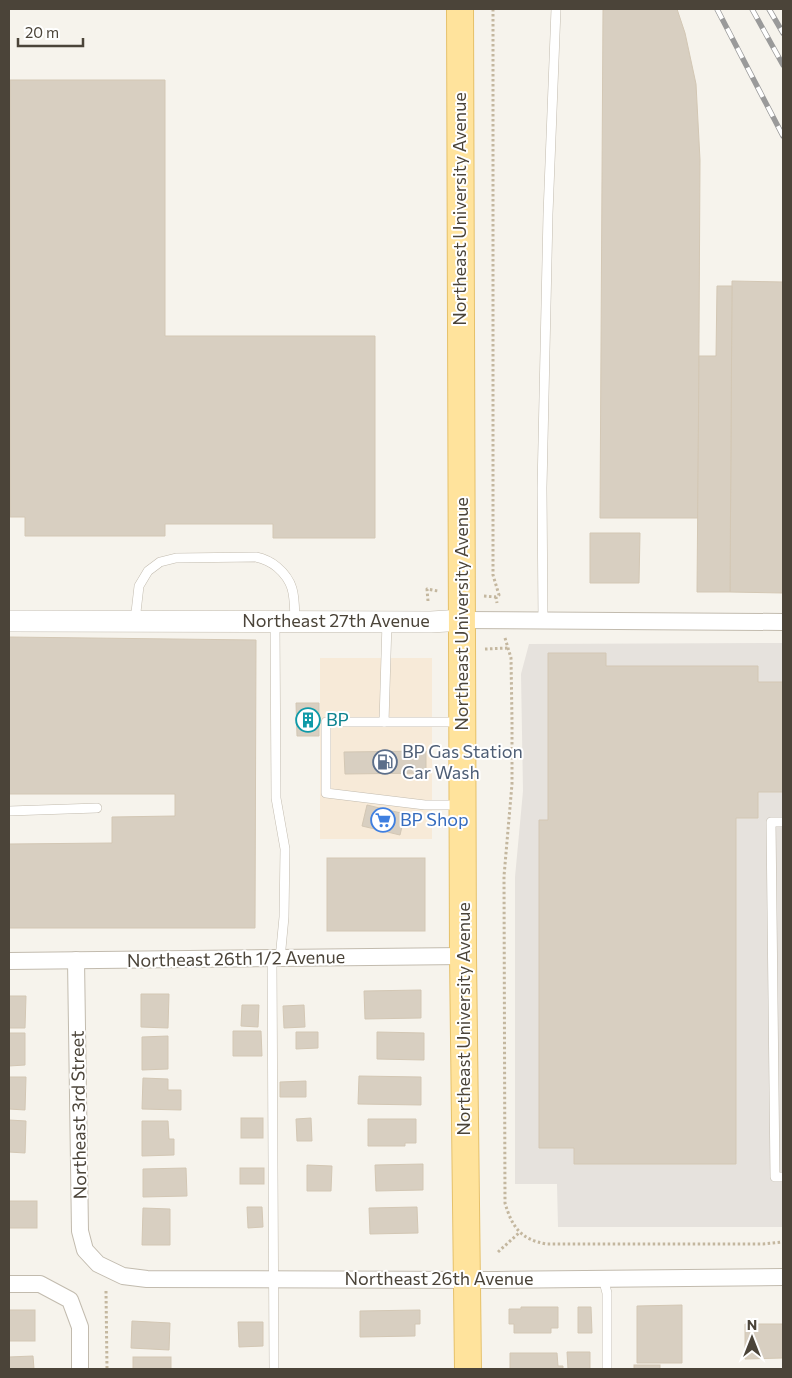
<svg xmlns="http://www.w3.org/2000/svg" width="792" height="1378" font-family="Commissioner,sans-serif">
  <style>
    .commercial { fill: #f7ead8 }
    .industrial { fill: #e6e2dd }
    .building { fill: #d8cfc1; stroke: #d3c7b4 }
    .lines { fill: none; stroke-linecap: round; stroke-linejoin: round }
    .service-casing { stroke: #c2bbae; stroke-width: 10 }
    .minor-casing { stroke: #c2bbae; stroke-width: 18 }
    .tertiary-casing { stroke: #c2bbae; stroke-width: 22 }
    .primary-casing { stroke: #e6c16a; stroke-width: 28 }
    .path { stroke: #c4b79f; stroke-width: 3; stroke-dasharray: 2.5 2.5; stroke-linecap: butt }
    .service { stroke: #fff; stroke-width: 9 }
    .minor { stroke: #fff; stroke-width: 16 }
    .tertiary { stroke: #fff; stroke-width: 21 }
    .primary { stroke: #ffe39c; stroke-width: 26 }
    .rail-casing { stroke: #9a9a9a; stroke-width: 5.5 }
    .rail { stroke: #fff; stroke-width: 4; stroke-dasharray: 11; stroke-linecap: butt }
    .labels { text-anchor: middle; stroke-width: 4; stroke-linejoin: round; paint-order: stroke }
    .street-label { font-size: 18px; fill: #4b4439; stroke: #fff }
    .culture-label { font-size: 18px; fill: #0d838f; stroke: #fff; text-anchor: start }
    .service-label { font-size: 18px; fill: #4e5e75; stroke: #fff; text-anchor: start }
    .shop-label { font-size: 18px; fill: #366cbe; stroke: #fff; text-anchor: start }
  </style>
  <rect width="100%" height="100%" fill="#f6f3ec"/>
  <rect class="commercial" x="320" y="658" width="112" height="181"/>
  <polygon class="industrial" points="783,643 783,1227 558,1227 557,1184 515,1184 515,877 523,791 521,674 529,644"/>
  <g class="building">
    <polygon points="603,9 677,9 685,33 696,84 700,160 698,518 600,518"/>
    <polygon points="10,80 165,80 165,336 375,336 375,538 273,538 273,524 165,524 165,536 25,536 25,517 10,517"/>
    <polygon points="732,281 783,282 783,593 730,592"/>
    <polygon points="717,286 732,286 730,592 697,592 699,356 716,356"/>
    <polygon points="590,533 640,533 639,583 590,583"/>
    <polygon points="9,637 256,640 255,928 9,928 9,844 112,843 112,817 175,816 175,794 9,794"/>
    <polygon points="548,653 606,653 606,666 758,666 758,682 783,682 783,792 758,792 758,818 736,818 736,1164 574,1164 574,1148 539,1148 539,820 548,820"/>
    <polygon points="296,703 319,703 319,736 297,736"/>
    <polygon points="426,751 426,773 345,774 344,752"/>
    <polygon points="367,805 405,814 400,835 362,826"/>
    <rect x="327" y="858" width="98" height="73"/>
    <polygon points="421,990 421,1018 365,1019 364,991"/>
    <polygon points="141,994 169,994 168,1028 141,1027"/>
    <polygon points="9,996 26,996 25,1028 9,1028"/>
    <polygon points="242,1005 259,1005 258,1027 241,1026"/>
    <polygon points="304,1005 305,1027 284,1028 283,1006"/>
    <polygon points="233,1031 261,1031 262,1056 233,1056"/>
    <polygon points="296,1032 318,1032 318,1048 296,1049"/>
    <polygon points="377,1032 424,1033 424,1060 377,1059"/>
    <polygon points="9,1033 25,1033 25,1065 9,1066"/>
    <polygon points="168,1036 168,1069 142,1070 142,1037"/>
    <polygon points="359,1076 421,1077 421,1105 358,1104"/>
    <polygon points="9,1077 26,1077 25,1110 9,1109"/>
    <polygon points="143,1078 168,1079 168,1090 181,1090 181,1110 142,1109"/>
    <polygon points="306,1081 306,1097 280,1097 280,1082"/>
    <rect x="241" y="1118" width="22" height="20"/>
    <polygon points="311,1118 312,1141 297,1141 296,1119"/>
    <polygon points="368,1119 416,1119 416,1143 405,1143 405,1146 368,1146"/>
    <polygon points="9,1120 26,1121 25,1153 9,1152"/>
    <polygon points="142,1121 168,1121 169,1139 174,1139 174,1155 142,1156"/>
    <polygon points="423,1164 423,1190 376,1191 375,1165"/>
    <polygon points="307,1165 332,1166 331,1191 307,1191"/>
    <polygon points="186,1168 187,1196 143,1197 143,1169"/>
    <rect x="240" y="1168" width="24" height="16"/>
    <rect x="9" y="1201" width="28" height="27"/>
    <polygon points="247,1207 262,1207 263,1227 248,1228"/>
    <polygon points="417,1207 418,1233 370,1234 369,1208"/>
    <polygon points="143,1208 170,1209 170,1245 142,1245"/>
    <polygon points="682,1305 682,1363 637,1363 637,1306"/>
    <polygon points="521,1307 558,1307 558,1328 551,1328 551,1333 514,1333 514,1324 509,1324 509,1309 521,1309"/>
    <polygon points="578,1307 591,1307 592,1333 578,1333"/>
    <rect x="9" y="1310" width="26" height="31"/>
    <polygon points="420,1310 420,1324 415,1324 415,1336 360,1337 360,1311"/>
    <polygon points="132,1321 170,1323 169,1350 131,1348"/>
    <polygon points="238,1322 263,1322 263,1346 239,1347"/>
    <polygon points="745,1324 783,1324 783,1358 745,1359"/>
    <polygon points="567,1352 590,1352 590,1369 568,1369"/>
    <polygon points="510,1353 557,1353 558,1366 563,1366 563,1369 510,1369"/>
    <polygon points="33,1356 34,1369 9,1369 9,1357"/>
    <rect x="133" y="1357" width="38" height="12"/>
    <rect x="634" y="1365" width="26" height="4"/>
  </g>
  <g class="lines">
    <g class="service-casing">
      <g id="service">
        <path d="M 135,621 L 139,586 L 148,571 L 160,562 L 176,558 L 256,557 C 265,559 270,561 277,567 C 296,583 294,598 295,621"/>
        <polyline points="275,622 276,798 285,849 284,917 280,959"/>
        <polyline points="387,622 384,722 461,722"/>
        <polyline points="543,622 542,488 548,214 556,9"/>
        <polyline points="384,722 326,722 326,793 425,805 461,805"/>
        <polyline points="9,811 97,808"/>
        <polyline points="783,822 771,822 775,1177 783,1177"/>
        <polyline points="272,959 274,1369"/>
        <polyline points="603,1278 607,1293 607,1369"/>
      </g>
    </g>
    <g class="minor-casing">
      <g id="minor">
        <polyline points="463,620 783,622"/>
        <polyline points="76,960 80,1231 85,1250 98,1264 123,1276 147,1279 496,1280 783,1277"/>
        <polyline points="9,961 463,956"/>
        <polyline points="9,1284 40,1284 70,1300 80,1327 80,1369"/>
      </g>
    </g>
    <g class="tertiary-casing">
      <polyline id="tertiary" points="9,621 431,622 463,620"/>
    </g>
    <g class="primary-casing">
      <polyline id="primary" points="460,9 463,956 468,1369"/>
    </g>
    <g class="path">
      <polyline points="493,9 493,575 499,595 496,597 497,603"/>
      <polyline points="484,596 496,597"/>
      <polyline points="428,601 427,589 438,591"/>
      <path d="M 505,638 L 511,658 L 512,721 L 512,784 L 504,876 L 505,1203 C 512,1227 521,1240 547,1244 L 763,1244 L 783,1242"/>
      <polyline points="485,649 508,648"/>
      <polyline points="498,1252 520,1232"/>
      <polyline points="106,1291 107,1369"/>
    </g>
    <use href="#service" class="service"/>
    <use href="#minor" class="minor"/>
    <use href="#tertiary" class="tertiary"/>
    <use href="#primary" class="primary"/>
    <g class="rail-casing">
      <g id="rail">
        <polyline points="717,9 783,136"/>
        <polyline points="752,9 783,65"/>
        <polyline points="769,9 783,33"/>
      </g>
    </g>
    <use href="#rail" class="rail"/>
  </g>
  <defs>
    <g id="building-ring" transform="scale(1.25)"><circle r="9.5" fill="#fff" stroke="#0f9aa8" stroke-width="1.5"/><path d="M-4-6H4V6H1V3H-1V6H-4ZM-2.5-4.3h1.7v1.8h-1.7ZM.8-4.3h1.7v1.8H.8ZM-2.5-1h1.7V.8h-1.7ZM.8-1h1.7V.8H.8Z" fill="#0f9aa8"/></g>
    <g id="fuel-ring" transform="scale(1.25)"><circle r="9.5" fill="#fff" stroke="#5c6f8a" stroke-width="1.5"/><path d="M-5.5-6h7V0h2V4h1.3V-2.5L3-4.5l.8-.8L6-3V5H2.5V1h-1V6h-7ZM-4.2-4.7v3.2H.2V-4.7Z" fill="#5c6f8a"/></g>
    <g id="supermarket-ring" transform="scale(1.25)"><circle r="9.5" fill="#fff" stroke="#3f7fe0" stroke-width="1.5"/><path d="M-6-5.5h2.5l.6 2H6L4.5 2H-2.5L-4.4-4H-6ZM-1.5 3.2a1.3 1.3 0 1 0 .1 0ZM3 3.2a1.3 1.3 0 1 0 .1 0Z" fill="#3f7fe0"/></g>
  </defs>
  <g fill-rule="evenodd">
    <use href="#building-ring" x="308" y="720"/>
    <use href="#fuel-ring" x="385" y="762"/>
    <use href="#supermarket-ring" x="383" y="820"/>
  </g>
  <g class="labels">
    <g class="street-label">
      <text transform="translate(460 209) rotate(-90)" y="6">Northeast University Avenue</text>
      <text transform="translate(462 614) rotate(-90)" y="6">Northeast University Avenue</text>
      <text x="336" y="627">Northeast 27th Avenue</text>
      <text transform="translate(236 959) rotate(-1)" y="6">Northeast 26th 1/2 Avenue</text>
      <text transform="translate(464 1019) rotate(-90)" y="6">Northeast University Avenue</text>
      <text transform="translate(79 1115) rotate(-91)" y="6">Northeast 3rd Street</text>
      <text x="439" y="1285">Northeast 26th Avenue</text>
    </g>
    <g class="culture-label">
      <text x="326" y="726">BP</text>
    </g>
    <g class="service-label">
      <text x="402" y="758">BP Gas Station<tspan x="402" dy="21">Car Wash</tspan></text>
    </g>
    <g class="shop-label">
      <text x="400" y="826">BP Shop</text>
    </g>
  </g>
  <rect width="792" height="1378" fill="none" stroke="#4b4439" stroke-width="20"/>
  <g transform="translate(752 1338)" stroke="#ffffff" stroke-width="4" paint-order="stroke">
  <path d="M0-4L9 19L0 12L-9 19Z" fill="#4b4439"/>
  <text y="-8" font-size="14" font-weight="bold" text-anchor="middle" fill="#4b4439">N</text>
  </g>
  <path d="M18 38v8h65v-8" fill="none" stroke="#4b4439" stroke-width="2.5"/>
  <text x="25" y="38" font-size="15" fill="#4b4439" stroke="#ffffff" stroke-width="4" paint-order="stroke">20 m</text>
</svg>
